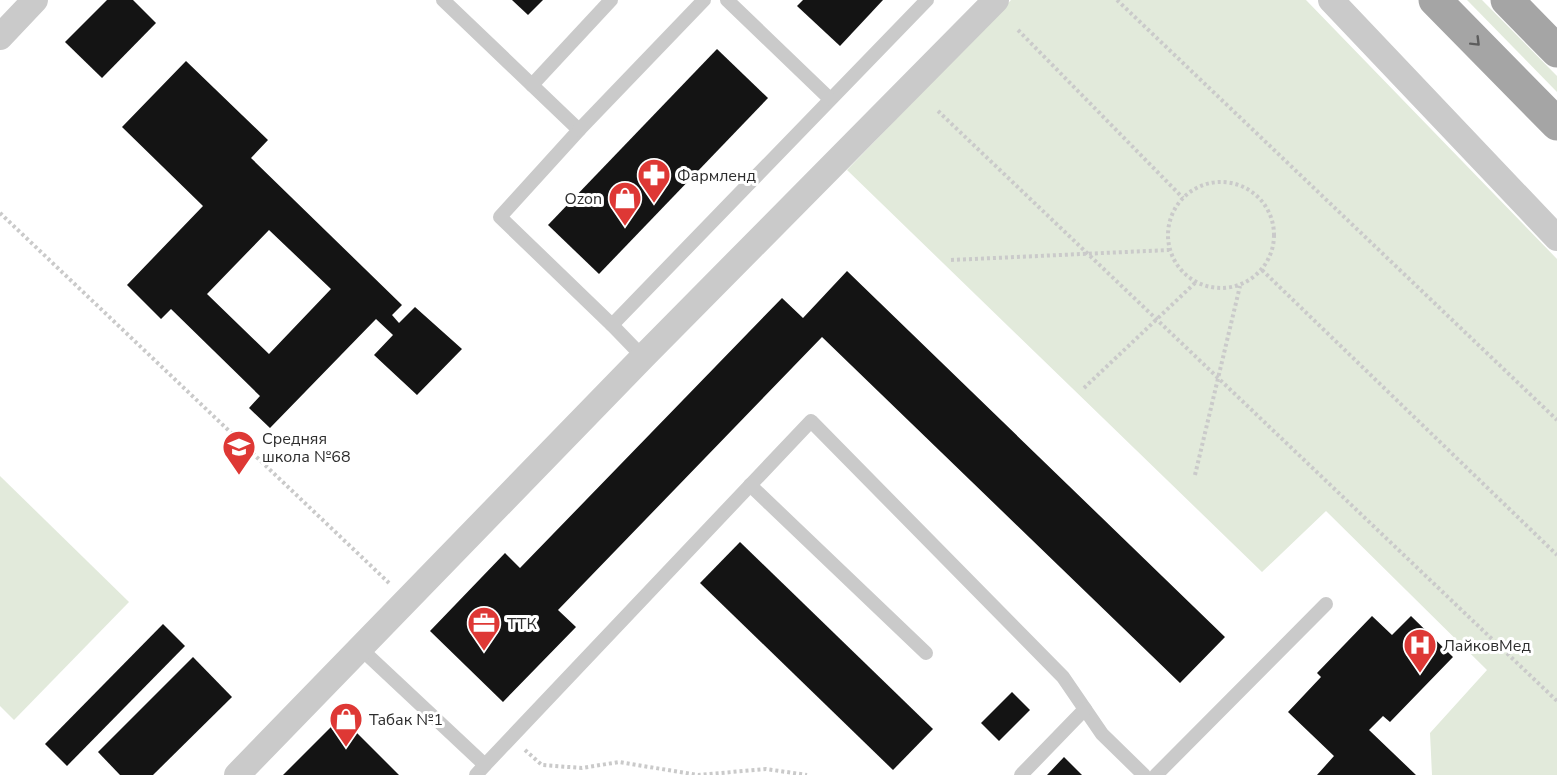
<svg xmlns="http://www.w3.org/2000/svg" width="1557" height="775" font-family="'Nunito Sans',sans-serif">
  <style>
    .green { fill: #e2eadb }
    .building { fill: #141414; fill-rule: evenodd }
    .lines { fill: none; stroke-linecap: round; stroke-linejoin: round }
    .path { stroke: #cacaca; stroke-width: 4; stroke-dasharray: 3 3; stroke-linecap: butt }
    .lane { stroke: #cacaca; stroke-width: 14 }
    .street { stroke: #cacaca; stroke-width: 26 }
    .primary { stroke: #a5a5a5; stroke-width: 33 }
    .oneway { stroke: #5d5d5d }
    .labels { text-anchor: middle; stroke-width: 6; stroke-linejoin: round; paint-order: stroke }
    .poi-label { font-size: 16px; fill: #2d2d2d; stroke: #fff; text-anchor: start }
  </style>
  <rect width="100%" height="100%" fill="#fff"/>
  <g class="green">
    <polygon points="1011,0 1306,0 1557,259 1557,775 1432,775 1430,733 1487,670 1326,511 1262,572 847,170"/>
    <polygon points="1467,0 1482,0 1557,76 1557,92"/>
    <polygon points="0,476 129,602 14,720 0,706"/>
  </g>
  <g class="building">
    <polygon points="107,0 133,0 156,23 102,78 65,42"/>
    <polygon points="512,0 543,0 528,15"/>
    <polygon points="803,0 883,0 840,46 797,6"/>
    <polygon points="717,49 768,98 599,274 548,225"/>
    <path d="M 186,61 L 268,140 L 251,158 L 402,305 L 392,315 L 399,323 L 415,307 L 462,349 L 417,395 L 374,355 L 393,335 L 376,319 L 270,428 L 249,408 L 260,396 L 171,309 L 161,319 L 127,285 L 203,206 L 122,127 ZM 269,230 L 331,289 L 269,354 L 207,294 Z"/>
    <polygon points="847,271 1225,637 1180,683 822,337 558,610 576,627 503,702 430,631 505,553 520,568 782,298 803,318"/>
    <polygon points="740,542 933,729 893,770 700,583"/>
    <polygon points="1372,616 1392,635 1411,616 1453,657 1390,722 1383,716 1369,730 1416,775 1317,775 1334,756 1288,712 1321,677 1317,673"/>
    <polygon points="163,624 185,646 67,766 45,744"/>
    <polygon points="193,657 232,697 153,775 120,775 98,752"/>
    <polygon points="1012,692 1030,710 999,741 981,723"/>
    <polygon points="341,717 399,775 283,775"/>
    <polygon points="1064,757 1082,775 1047,775"/>
  </g>
  <g class="lines">
    <g class="path">
      <polyline points="1117,0 1557,420"/>
      <polyline points="1018,30 1183,198"/>
      <polyline points="938,111 1557,701"/>
      <circle cx="1221" cy="235" r="53"/>
      <polyline points="0,213 389,583"/>
      <polyline points="951,260 1169,250"/>
      <polyline points="1262,270 1557,555"/>
      <polyline points="1084,388 1195,283"/>
      <polyline points="1195,475 1240,286"/>
      <polyline points="525,750 542,765 582,768 619,762 698,775 766,769 807,775"/>
    </g>
    <g class="lane">
      <polyline points="443,0 579,130 500,217 612,325 927,0"/>
      <polyline points="727,0 830,99"/>
      <polyline points="532,85 611,0"/>
      <polyline points="579,130 704,0"/>
      <polyline points="612,325 643,357"/>
      <polyline points="750,485 926,653"/>
      <polyline points="360,648 485,765 476,775"/>
      <polyline points="485,765 811,421 1063,677 1102,734 1144,775"/>
      <polyline points="1021,775 1085,709"/>
      <polyline points="1156,775 1326,604"/>
    </g>
    <g class="street">
      <polyline points="1331,0 1557,238"/>
      <polyline points="0,37 35,0"/>
      <polyline points="237,775 643,357 996,0"/>
    </g>
    <g class="primary">
      <polyline points="1435,0 1557,124"/>
      <polyline points="1507,0 1557,51"/>
    </g>
  </g>
  <defs><path id="oneway-chevron" d="M-2-3.5L2.5 0L-2 3.5" fill="none" stroke-width="1.6" stroke-linecap="round" stroke-linejoin="round" transform="scale(1.5)"/></defs>
  <use class="oneway" href="#oneway-chevron" transform="translate(1476 42) rotate(45)"/>
  <defs>
    <g id="pharmacy-pin" transform="scale(1.725)"><path d="M0 17L-7.5 6A9.5 9.5 0 1 1 7.5 6Z" fill="#de3835" stroke="#fff"/><path d="M-2-6h4v4h4v4h-4v4h-4v-4h-4v-4h4Z" fill="#fff"/></g>
    <g id="shop-pin" transform="scale(1.725)"><path d="M0 17L-7.5 6A9.5 9.5 0 1 1 7.5 6Z" fill="#de3835" stroke="#fff"/><path d="M-5-2.5h2.3a2.7 3.5 0 0 1 5.4 0H5L5.5 6h-11ZM-1.5-2.5h3a1.5 2.3 0 0 0-3 0Z" fill="#fff"/></g>
    <g id="school-pin" transform="scale(1.725)"><path d="M0 17L-7.5 6A9.5 9.5 0 1 1 7.5 6Z" fill="#de3835" stroke="#fff"/><path d="M0-5L7-2L0 1L-7-2ZM-4 1L0 2.5L4 1V4Q0 6-4 4Z" fill="#fff"/></g>
    <g id="office-pin" transform="scale(1.725)"><path d="M0 17L-7.5 6A9.5 9.5 0 1 1 7.5 6Z" fill="#de3835" stroke="#fff"/><path d="M-6-3h4V-5.5h4V-3h4V5H-6ZM-1-4.5V-3h2v-1.5ZM-6 0V1H6V0Z" fill="#fff"/></g>
    <g id="hospital-pin" transform="scale(1.725)"><path d="M0 17L-7.5 6A9.5 9.5 0 1 1 7.5 6Z" fill="#de3835" stroke="#fff"/><path d="M-5-5h3v3.5h4V-5h3V5h-3V1.5h-4V5h-3Z" fill="#fff"/></g>
  </defs>
  <g fill-rule="evenodd">
    <use href="#pharmacy-pin" x="654" y="175"/>
    <use href="#shop-pin" x="625" y="198"/>
    <use href="#school-pin" x="239" y="447"/>
    <use href="#office-pin" x="484" y="623"/>
    <use href="#hospital-pin" x="1420" y="645"/>
    <use href="#shop-pin" x="346" y="719"/>
  </g>
  <g class="labels">
    <g class="poi-label">
      <text x="677" y="181">Фармленд</text>
      <text x="602" y="204" text-anchor="end">Ozon</text>
      <text x="262" y="444">Средняя<tspan x="262" dy="18">школа №68</tspan></text>
      <text x="507" y="629">ТТК</text>
      <text x="1443" y="651">ЛайковМед</text>
      <text x="369" y="725">Табак №1</text>
    </g>
  </g>
</svg>
